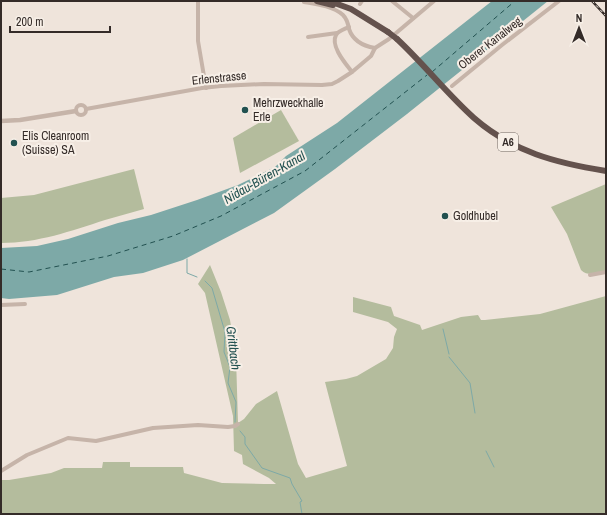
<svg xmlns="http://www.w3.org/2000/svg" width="607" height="515" font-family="'Archivo Narrow',sans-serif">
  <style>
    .green { fill: #b4bc9d }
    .water { fill: #7da9a7 }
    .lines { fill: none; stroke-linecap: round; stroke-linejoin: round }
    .stream { stroke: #7da9a7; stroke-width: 1 }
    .ferry { stroke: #225150; stroke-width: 1; stroke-dasharray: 5 4; stroke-linecap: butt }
    .minor { stroke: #c6b4a9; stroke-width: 4 }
    .tertiary { stroke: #c6b4a9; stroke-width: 4.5 }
    .trunk { stroke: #64524d; stroke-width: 6 }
    .rail-casing { stroke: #342b28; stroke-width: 2.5 }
    .rail { stroke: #f7efe7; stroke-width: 1; stroke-dasharray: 3; stroke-linecap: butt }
    .trunk-bridge { stroke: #64524d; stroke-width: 6 }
    .poi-dot { fill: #225150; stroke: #f7efe7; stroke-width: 1.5 }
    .labels { text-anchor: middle; stroke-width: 4; stroke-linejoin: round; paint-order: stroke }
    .shield { fill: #f7efe7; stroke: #6e6661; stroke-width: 1 }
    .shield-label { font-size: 11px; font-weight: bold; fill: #342b28 }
    .street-label { font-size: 12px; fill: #342b28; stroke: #f7efe7 }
    .poi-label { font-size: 12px; fill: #342b28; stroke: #f7efe7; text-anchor: start }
    .water-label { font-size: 13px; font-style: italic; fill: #225150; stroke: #f7efe7 }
  </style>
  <rect width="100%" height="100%" fill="#efe4db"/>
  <g class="green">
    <polygon points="281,110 299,141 240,173 233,138"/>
    <path d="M 134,169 L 144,209 C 131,213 118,216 105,220 C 71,231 38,243 1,243 L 1,198 L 34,195 Z"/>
    <path d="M 606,184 L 606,272 C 597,273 588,277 581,270 L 567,234 L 551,207 Z"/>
    <polygon points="210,265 221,292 230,320 236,357 238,423 244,419 256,404 277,391 298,464 306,478 347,466 325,382 346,379 357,376 386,359 393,348 394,337 397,329 388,322 353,312 353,297 391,307 394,316 420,325 422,330 461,317 478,315 481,320 485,320 540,314 606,296 606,514 1,514 1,480 9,480 51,473 64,468 102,468 103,462 130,462 130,467 183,467 184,473 222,483 264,484 276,484 269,478 243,464 242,455 234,451 233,416 205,293 198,284"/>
  </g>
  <polygon class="water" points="492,1 548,1 407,114 335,169 274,213 183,260 143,273 114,277 57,295 9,299 1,298 1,248 37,246 68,239 118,223 151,215 197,200 238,185 275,167 286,156 337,123"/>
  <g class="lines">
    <g class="stream">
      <polyline points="187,259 187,273 197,277"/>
      <polyline points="205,281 212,288 225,332 224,352 230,367 228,383 236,402 235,422"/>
      <polyline points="443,329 449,354"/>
      <polyline points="449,357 470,383 475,413"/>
      <polyline points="240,431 245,437 245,444 262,468 290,478 292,484 302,501 300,502 302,514"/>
      <polyline points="486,451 494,467"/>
    </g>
    <g class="ferry">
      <polyline points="432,72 515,1"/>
      <polyline points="1,269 29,272 108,256 173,236 221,216 305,171 427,75"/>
    </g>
    <g class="minor">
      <polyline points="198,1 198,41 206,88"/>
      <polyline points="392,1 413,18"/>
      <path d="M 304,2 C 316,4 333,6 343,15 C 347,19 348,23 349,29 C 353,41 363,46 375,48"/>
      <polyline points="360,4 362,1"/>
      <path d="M 349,27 C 345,29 338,31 336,35 C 330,46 346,64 352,72"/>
      <polyline points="308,37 337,33"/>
      <polyline points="452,86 502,45 559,1"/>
      <circle cx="81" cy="110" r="5"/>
      <polyline points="86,109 202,88 221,86 264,84 322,85 332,84 338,81 352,72 371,56 375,48 389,39 434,1"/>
      <polyline points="590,275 606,272"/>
      <polyline points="1,305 25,304"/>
      <polyline points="1,471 27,455 68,438 96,441 153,428 198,425 228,427 235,426 238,424"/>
    </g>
    <polyline class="tertiary" points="1,121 20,120 76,111"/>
    <g class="trunk">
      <polyline points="317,1 333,5"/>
      <polyline points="329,1 351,9 388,32"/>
      <path d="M 397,39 C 424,64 447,94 474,118 C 513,152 556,163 606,171"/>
    </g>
    <g class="rail-casing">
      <polyline id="rail" points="592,1 606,16"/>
    </g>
    <use href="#rail" class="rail"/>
    <polyline class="trunk-bridge" points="388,32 397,39"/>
  </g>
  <g class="poi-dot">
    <circle cx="245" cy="110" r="4"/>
    <circle cx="14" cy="143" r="4"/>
    <circle cx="445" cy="216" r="4"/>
  </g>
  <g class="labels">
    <rect class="shield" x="498" y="133" width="20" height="18" rx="3"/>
    <g class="shield-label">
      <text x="508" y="146">A6</text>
    </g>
    <g class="street-label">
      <text transform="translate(490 43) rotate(-38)" y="4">Oberer Kanalweg</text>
      <text transform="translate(219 78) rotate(-6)" y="4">Erlenstrasse</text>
    </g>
    <g class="poi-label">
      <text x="253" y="107">Mehrzweckhalle<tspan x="253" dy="14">Erle</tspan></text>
      <text x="22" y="140">Elis Cleanroom<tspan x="22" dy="14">(Suisse) SA</tspan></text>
      <text x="453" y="220">Goldhubel</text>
    </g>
    <g class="water-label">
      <text transform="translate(264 177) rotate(-30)" y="5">Nidau-Büren-Kanal</text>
      <text transform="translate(234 348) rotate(83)" y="5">Grittbach</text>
    </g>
  </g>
  <rect width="607" height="515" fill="none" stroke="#342b28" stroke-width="4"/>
  <g transform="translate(579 28)" stroke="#f7efe7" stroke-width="3" paint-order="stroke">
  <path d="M0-3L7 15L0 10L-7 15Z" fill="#342b28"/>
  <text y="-6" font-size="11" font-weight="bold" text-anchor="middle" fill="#342b28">N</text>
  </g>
  <path d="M10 26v6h100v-6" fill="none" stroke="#342b28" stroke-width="2"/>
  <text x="16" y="26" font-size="12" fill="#342b28" stroke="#f7efe7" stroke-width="3" paint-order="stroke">200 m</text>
</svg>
